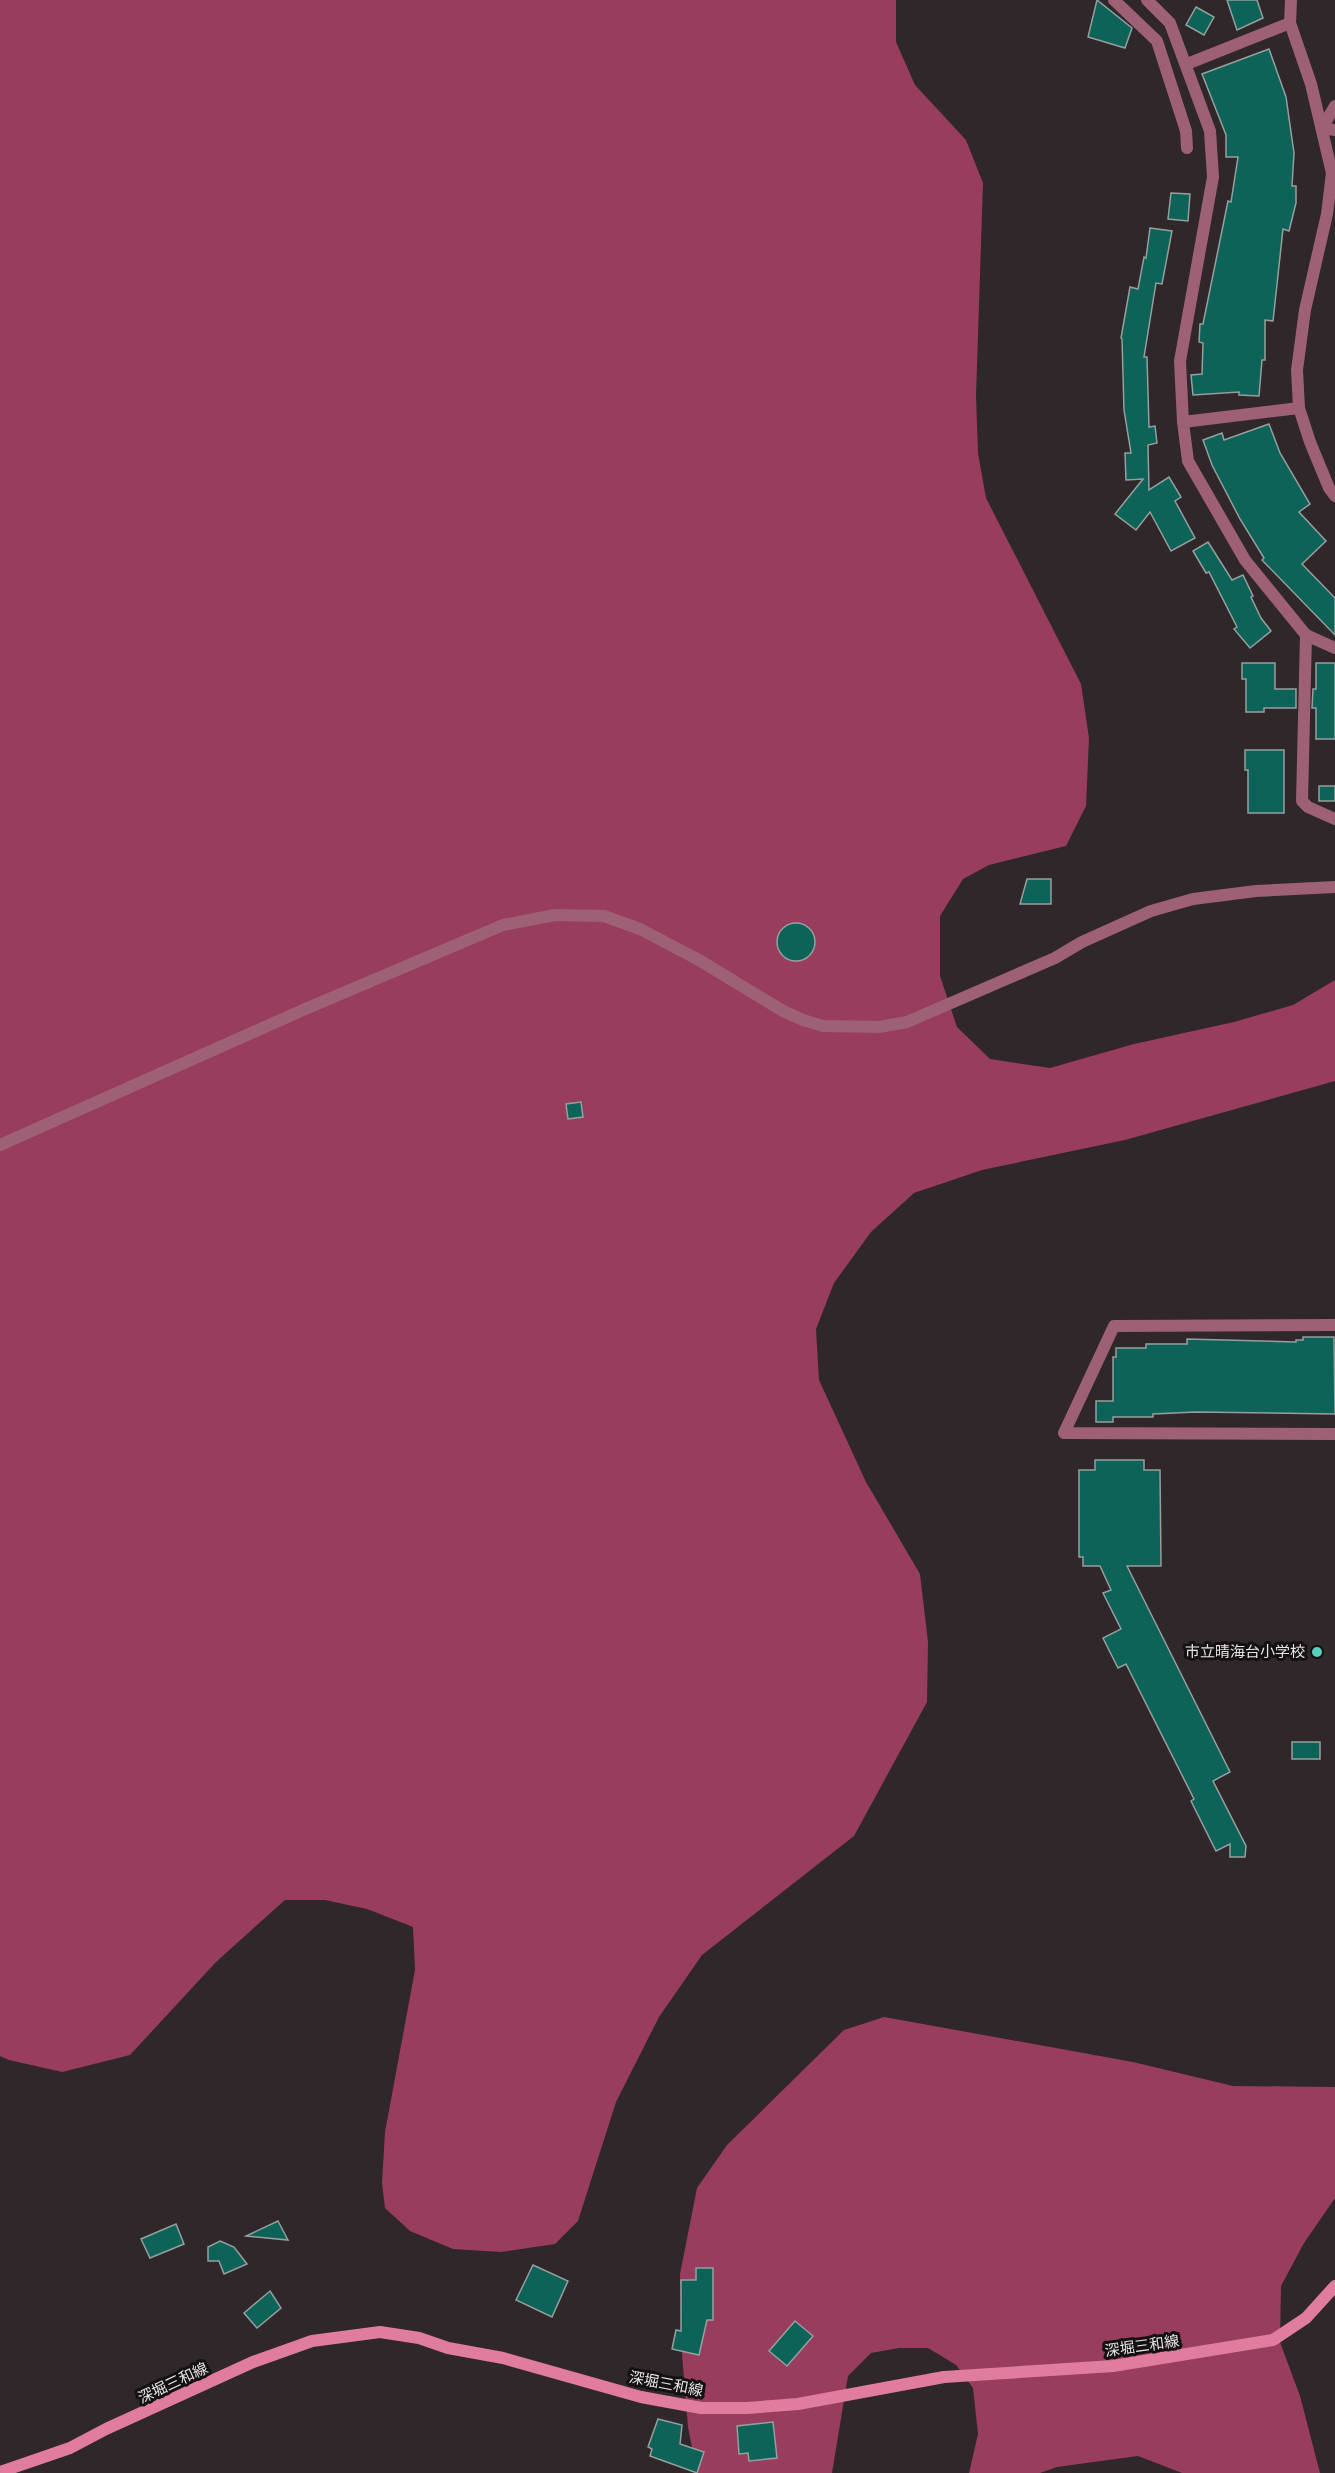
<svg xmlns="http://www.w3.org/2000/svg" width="1335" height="2473" font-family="Ubuntu,'Noto Sans JP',sans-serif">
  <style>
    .forest { fill: #993d5f }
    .building { fill: #0e6359; stroke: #969f9d; stroke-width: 1.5 }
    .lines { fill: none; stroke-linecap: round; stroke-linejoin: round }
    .minor { stroke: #9e6074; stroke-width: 12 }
    .tertiary { stroke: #9e6074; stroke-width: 12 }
    .secondary { stroke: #e07d9e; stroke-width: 12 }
    .poi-dot { fill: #5acebd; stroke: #141112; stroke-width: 2 }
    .labels { text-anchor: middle; stroke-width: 6; stroke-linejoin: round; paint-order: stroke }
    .poi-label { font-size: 15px; fill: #e7e2e3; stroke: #141112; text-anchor: end }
    .street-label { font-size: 15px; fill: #e7e2e3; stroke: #141112 }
  </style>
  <rect width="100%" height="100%" fill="#2f2729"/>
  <g class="forest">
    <polygon points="0,0 896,0 896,42 915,85 966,140 983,183 976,396 978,453 986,498 1081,684 1089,738 1086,806 1066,846 989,865 963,879 940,916 940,976 957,1027 990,1059 1050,1068 1134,1044 1234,1022 1293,1005 1335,980 1335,1081 1125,1140 982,1170 914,1193 871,1232 834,1283 816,1329 819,1380 866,1482 920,1574 928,1642 927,1702 854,1836 702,1955 659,2017 616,2102 578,2221 555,2244 501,2252 453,2249 410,2231 385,2208 382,2183 385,2132 415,1970 413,1927 367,1909 325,1900 285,1900 216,1962 130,2055 62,2072 9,2060 0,2056"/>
    <polygon points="884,2017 1133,2062 1233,2086 1335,2087 1335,2198 1304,2243 1281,2286 1280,2342 1300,2396 1320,2473 1182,2473 1138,2456 1057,2467 1040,2473 969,2473 978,2434 973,2388 956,2365 928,2348 899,2348 871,2353 848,2376 832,2473 697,2473 688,2427 682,2354 680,2274 697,2188 727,2145 844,2030"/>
  </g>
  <g class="building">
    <polygon points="1097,0 1132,28 1125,48 1088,37"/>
    <polygon points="1227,0 1257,0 1263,18 1237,30"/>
    <polygon points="1196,7 1214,17 1204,35 1186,25"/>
    <polygon points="1269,49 1286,97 1294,153 1292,186 1296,186 1296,203 1289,231 1283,229 1273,321 1265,320 1265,360 1262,360 1259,396 1239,395 1239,392 1193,395 1191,375 1202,374 1203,343 1199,342 1200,324 1203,324 1228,201 1231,202 1238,157 1226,157 1226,135 1202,74"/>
    <polygon points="1171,193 1190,194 1188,221 1168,219"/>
    <polygon points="1150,228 1172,231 1162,284 1156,283 1144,357 1147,357 1149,427 1155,426 1157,443 1148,445 1149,490 1169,477 1181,497 1175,501 1195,538 1171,551 1150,512 1136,530 1115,514 1143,479 1126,480 1125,453 1131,453 1124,410 1122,339 1121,338 1130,287 1138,289 1144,257 1146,258"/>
    <polygon points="1269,424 1280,453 1310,504 1299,512 1326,541 1302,564 1335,598 1335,635 1262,560 1264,558 1240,519 1212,465 1203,440 1222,433 1224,440"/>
    <polygon points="1208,542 1232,580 1243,575 1253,596 1251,597 1261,618 1271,631 1250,648 1234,629 1237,627 1209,572 1206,573 1193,551"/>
    <polygon points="1242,663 1275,663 1275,689 1296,689 1296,708 1264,708 1264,712 1246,712 1246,679 1242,679"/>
    <polygon points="1316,663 1335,663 1335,739 1316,739 1316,708 1312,708 1313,689 1316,689"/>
    <polygon points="1245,750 1284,750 1284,813 1248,813 1248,770 1245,770"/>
    <rect x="1319" y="786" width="16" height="15"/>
    <polygon points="1027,879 1051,879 1051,904 1020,904"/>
    <circle cx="796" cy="942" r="19"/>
    <polygon points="581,1102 583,1117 568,1119 566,1104"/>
    <polygon points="1303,1337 1334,1337 1335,1414 1196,1412 1153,1414 1153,1417 1113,1417 1113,1422 1096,1422 1096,1401 1113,1401 1113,1357 1116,1357 1116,1348 1146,1348 1146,1344 1187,1344 1187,1339 1296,1342 1296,1340 1303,1340"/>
    <polygon points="1095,1460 1144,1460 1144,1470 1160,1470 1161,1566 1127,1566 1230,1772 1213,1781 1246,1846 1245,1857 1230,1857 1230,1844 1216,1851 1191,1801 1194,1799 1126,1664 1118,1668 1103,1638 1121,1629 1103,1593 1111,1590 1100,1566 1083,1566 1083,1557 1079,1557 1079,1470 1095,1470"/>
    <rect x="1292" y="1742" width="28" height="17"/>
    <polygon points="278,2221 288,2240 246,2236"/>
    <polygon points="176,2224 184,2244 150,2258 141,2239"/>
    <polygon points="220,2241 234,2247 247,2264 224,2274 219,2261 208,2261 208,2247"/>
    <polygon points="533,2265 568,2281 552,2317 516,2300"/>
    <polygon points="696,2268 713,2268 713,2320 707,2320 699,2355 672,2349 676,2330 681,2331 681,2280 696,2280"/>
    <polygon points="270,2291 281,2308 257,2328 244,2313"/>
    <polygon points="795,2321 813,2336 787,2366 769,2351"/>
    <polygon points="658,2419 682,2425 680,2444 704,2452 697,2473 650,2456 652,2449 648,2447"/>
    <polygon points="773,2422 777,2458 749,2461 748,2453 739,2454 737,2426"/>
  </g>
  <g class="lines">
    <g class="minor">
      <polyline points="1114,0 1157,41 1186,131 1187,148"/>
      <polyline points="1147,0 1170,23 1210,131 1213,177 1180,361 1183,422 1188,461 1245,560 1306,635 1335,648"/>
      <polyline points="1187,64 1290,23"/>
      <polyline points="1335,106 1322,128 1335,130"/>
      <polyline points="1183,422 1299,408"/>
      <polyline points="1306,635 1302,801 1308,807 1335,819"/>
      <polyline points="1335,1325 1114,1326 1064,1433 1335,1434"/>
    </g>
    <g class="tertiary">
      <polyline points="1291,0 1290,23 1311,84 1332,173 1327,214 1305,310 1297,370 1299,408 1310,442 1329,488 1335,496"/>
      <polyline points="0,1145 303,1010 503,925 555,915 604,916 640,929 699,960 783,1011 803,1020 823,1026 879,1027 907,1022 1055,958 1082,942 1151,911 1193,899 1256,891 1335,887"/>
    </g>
    <polyline class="secondary" points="0,2472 70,2448 106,2429 253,2362 312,2341 380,2332 419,2338 448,2348 503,2358 641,2397 701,2408 747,2408 798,2404 944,2377 1113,2366 1273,2340 1306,2318 1335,2286"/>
  </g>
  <circle class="poi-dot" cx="1317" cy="1652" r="6"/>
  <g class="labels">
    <g class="poi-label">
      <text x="1305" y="1657">市立晴海台小学校</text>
    </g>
    <g class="street-label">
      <text transform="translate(1142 2346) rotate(-8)" y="5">深堀三和線</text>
      <text transform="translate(173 2383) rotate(-25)" y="5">深堀三和線</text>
      <text transform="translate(666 2384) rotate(11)" y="5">深堀三和線</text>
    </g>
  </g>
</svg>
